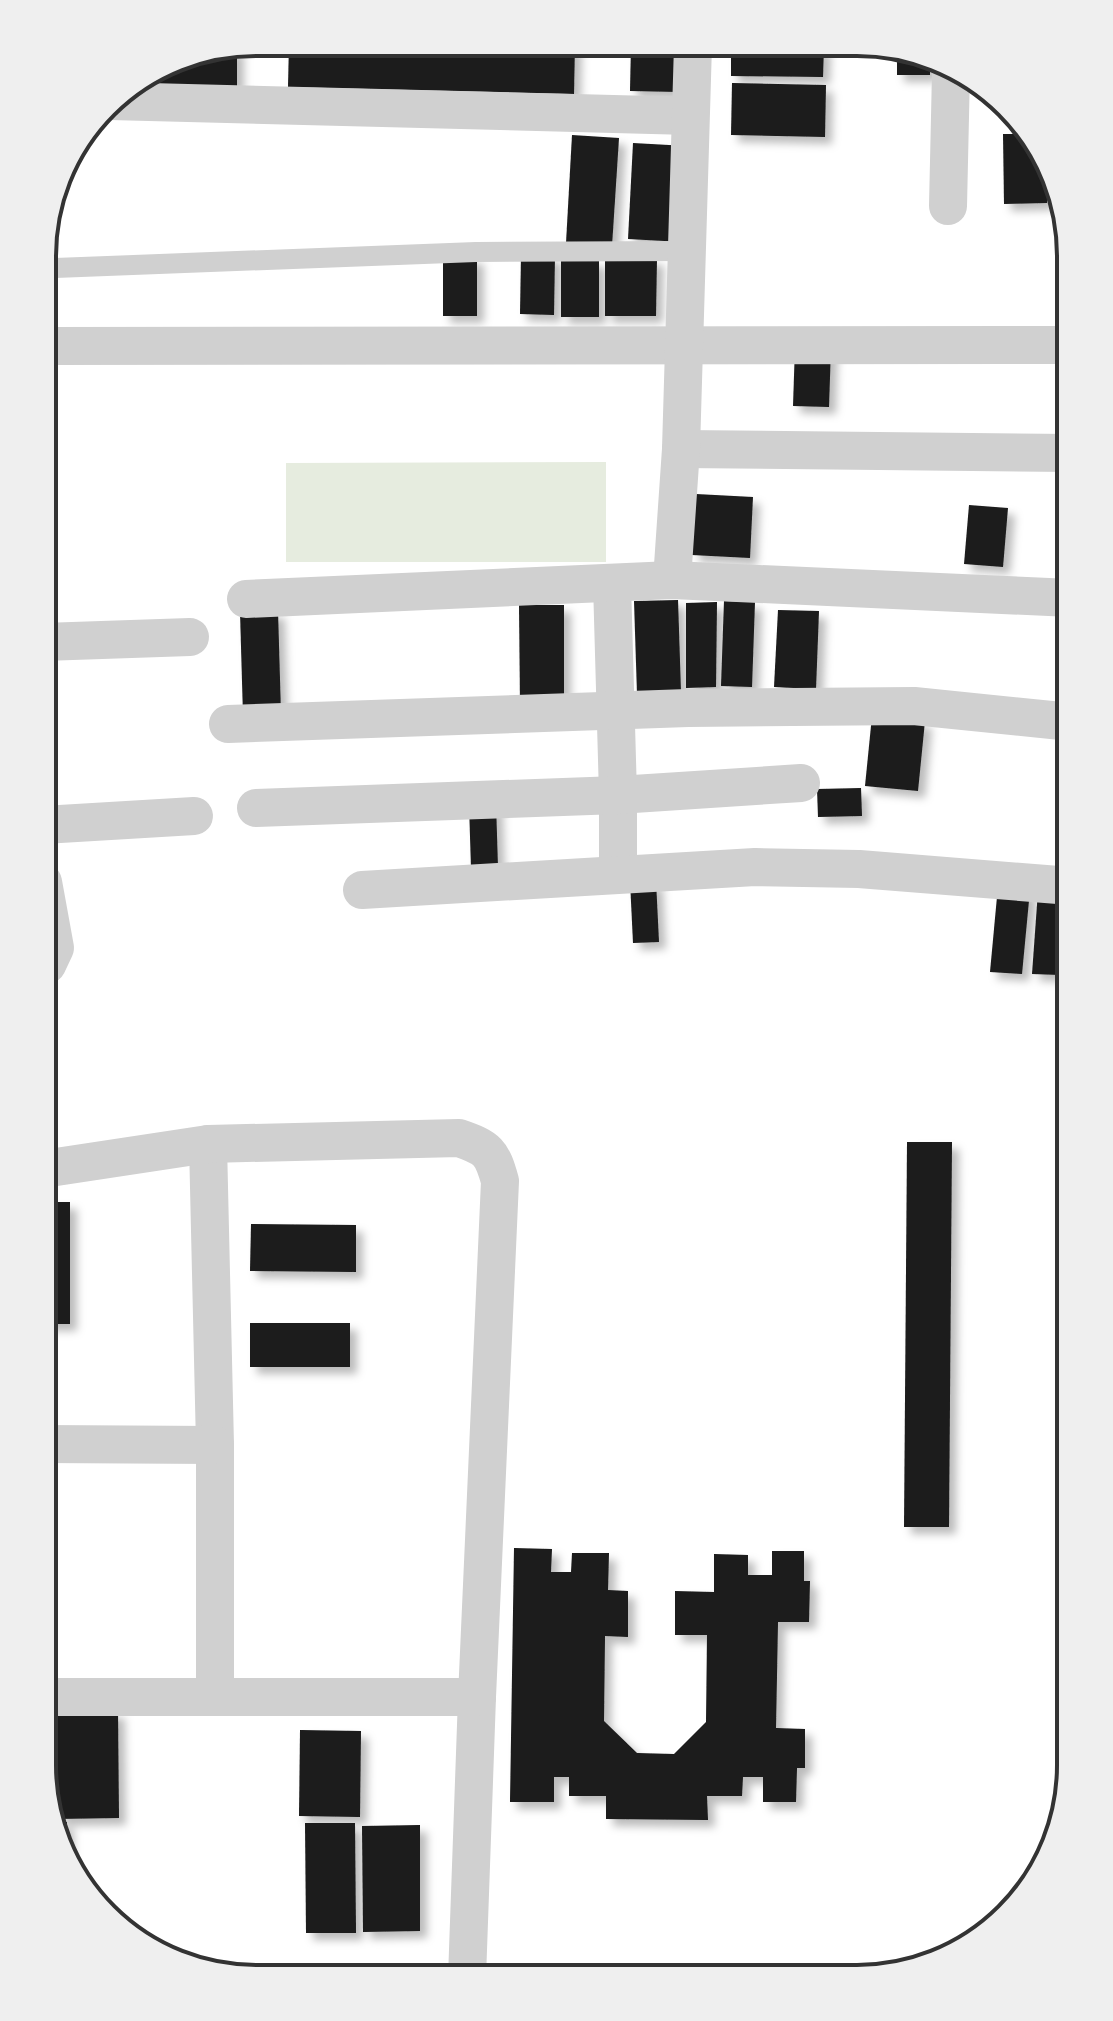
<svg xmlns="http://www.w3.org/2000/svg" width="1113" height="2021" font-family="Karla,sans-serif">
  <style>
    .green { fill: #e6ecdf }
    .building { fill: #1a1a1a; filter: url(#shadow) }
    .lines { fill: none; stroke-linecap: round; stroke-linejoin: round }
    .lane { stroke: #d0d0d0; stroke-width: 20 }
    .street { stroke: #d0d0d0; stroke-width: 38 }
    .rim { fill: none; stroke: #333; stroke-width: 4 }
  </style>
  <defs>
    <filter id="shadow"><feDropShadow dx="7" dy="7" stdDeviation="4" flood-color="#0004"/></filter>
  </defs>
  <rect width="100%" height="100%" fill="#fff"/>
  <polygon class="green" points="606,462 606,562 286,562 286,463"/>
  <g class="building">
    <polygon points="289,42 575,44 574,94 288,87"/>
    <polygon points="631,44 680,45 679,92 630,91"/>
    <polygon points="731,45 824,46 823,77 731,76"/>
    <polygon points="237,46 237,86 133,84 175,58"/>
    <polygon points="897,46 930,62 930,75 897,75"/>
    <polygon points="732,83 826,85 825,137 731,135"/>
    <polygon points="1003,134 1024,134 1047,168 1047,203 1004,204"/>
    <polygon points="572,135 619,138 612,246 566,243"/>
    <polygon points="633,143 687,146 683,242 628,239"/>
    <polygon points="521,255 555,255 554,315 520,314"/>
    <rect x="443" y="257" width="34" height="59"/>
    <polygon points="657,258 656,316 605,316 605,259"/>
    <rect x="561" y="260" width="38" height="57"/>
    <polygon points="795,346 831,347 829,407 793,406"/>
    <polygon points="696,494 753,497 750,558 692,555"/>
    <polygon points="969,505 1008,508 1003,567 964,564"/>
    <polygon points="678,600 681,692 637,694 634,601"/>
    <polygon points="724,601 755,602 752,687 721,686"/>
    <polygon points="717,602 716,687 686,688 686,603"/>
    <polygon points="519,605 564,605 564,705 520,706"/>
    <polygon points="778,610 819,611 816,689 774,687"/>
    <polygon points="278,611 281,714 243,716 240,612"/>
    <polygon points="872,716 925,721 918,791 865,786"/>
    <polygon points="861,788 862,816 818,817 817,789"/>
    <polygon points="496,804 498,868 471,869 469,805"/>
    <polygon points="630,881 656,881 659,942 633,943"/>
    <polygon points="998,886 1030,890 1022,974 990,972"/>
    <polygon points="1038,891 1067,893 1060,975 1032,974"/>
    <polygon points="907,1142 952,1142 949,1527 904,1527"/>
    <rect x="43" y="1202" width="27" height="122"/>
    <polygon points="251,1224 356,1225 356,1272 250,1271"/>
    <rect x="250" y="1323" width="100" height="44"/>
    <polygon points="514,1548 552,1549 551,1572 571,1572 572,1553 609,1553 608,1590 628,1591 628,1637 605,1636 604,1721 637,1753 674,1754 706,1722 707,1635 675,1635 675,1591 714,1592 714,1554 748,1555 748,1575 772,1575 772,1551 804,1551 804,1581 810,1581 809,1622 778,1622 776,1728 805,1729 805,1768 797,1768 796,1802 763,1802 763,1777 743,1777 742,1796 707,1796 708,1820 606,1819 606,1796 569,1796 569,1777 554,1777 554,1802 510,1802"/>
    <polygon points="118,1711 119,1818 57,1819 56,1712"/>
    <polygon points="300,1730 361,1731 360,1817 299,1816"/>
    <polygon points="67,1822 67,1854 54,1834 52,1823"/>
    <polygon points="305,1823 355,1823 356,1933 306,1933"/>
    <polygon points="420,1825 420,1931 363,1932 362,1826"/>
  </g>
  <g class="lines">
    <polyline class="lane" points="44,265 55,268 476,252 686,251"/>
    <g class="street">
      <polyline points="110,101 690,116"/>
      <polyline points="948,206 951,72"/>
      <polyline points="44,346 1071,345"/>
      <polyline points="681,449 1071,453"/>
      <polyline points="672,580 681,449 693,45"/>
      <polyline points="612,583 618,795 618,874"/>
      <polyline points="246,599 672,580 1071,598"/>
      <polyline points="43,642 190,637"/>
      <polyline points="228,724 688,708 914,706 1071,722"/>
      <polyline points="256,808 618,795 801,783"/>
      <polyline points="43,825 194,816"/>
      <polyline points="362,890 755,867 859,869 1071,886"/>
      <polyline points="43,965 47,965 55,948 43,882"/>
      <polyline points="208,1144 215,1445 215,1697"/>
      <path d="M 43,1169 L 208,1144 L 459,1138 C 488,1148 492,1152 500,1181 L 477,1697 L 467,1978"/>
      <polyline points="42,1444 215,1445"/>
      <polyline points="42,1697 477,1697"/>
    </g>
  </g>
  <path d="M0 0H1113V2021H0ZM256 56H857A200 200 0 0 1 1057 256V1765A200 200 0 0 1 857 1965H256A200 200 0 0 1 56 1765V256A200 200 0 0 1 256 56Z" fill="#efefef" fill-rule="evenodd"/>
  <path class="rim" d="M256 56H857A200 200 0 0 1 1057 256V1765A200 200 0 0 1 857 1965H256A200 200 0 0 1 56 1765V256A200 200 0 0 1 256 56Z"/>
</svg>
